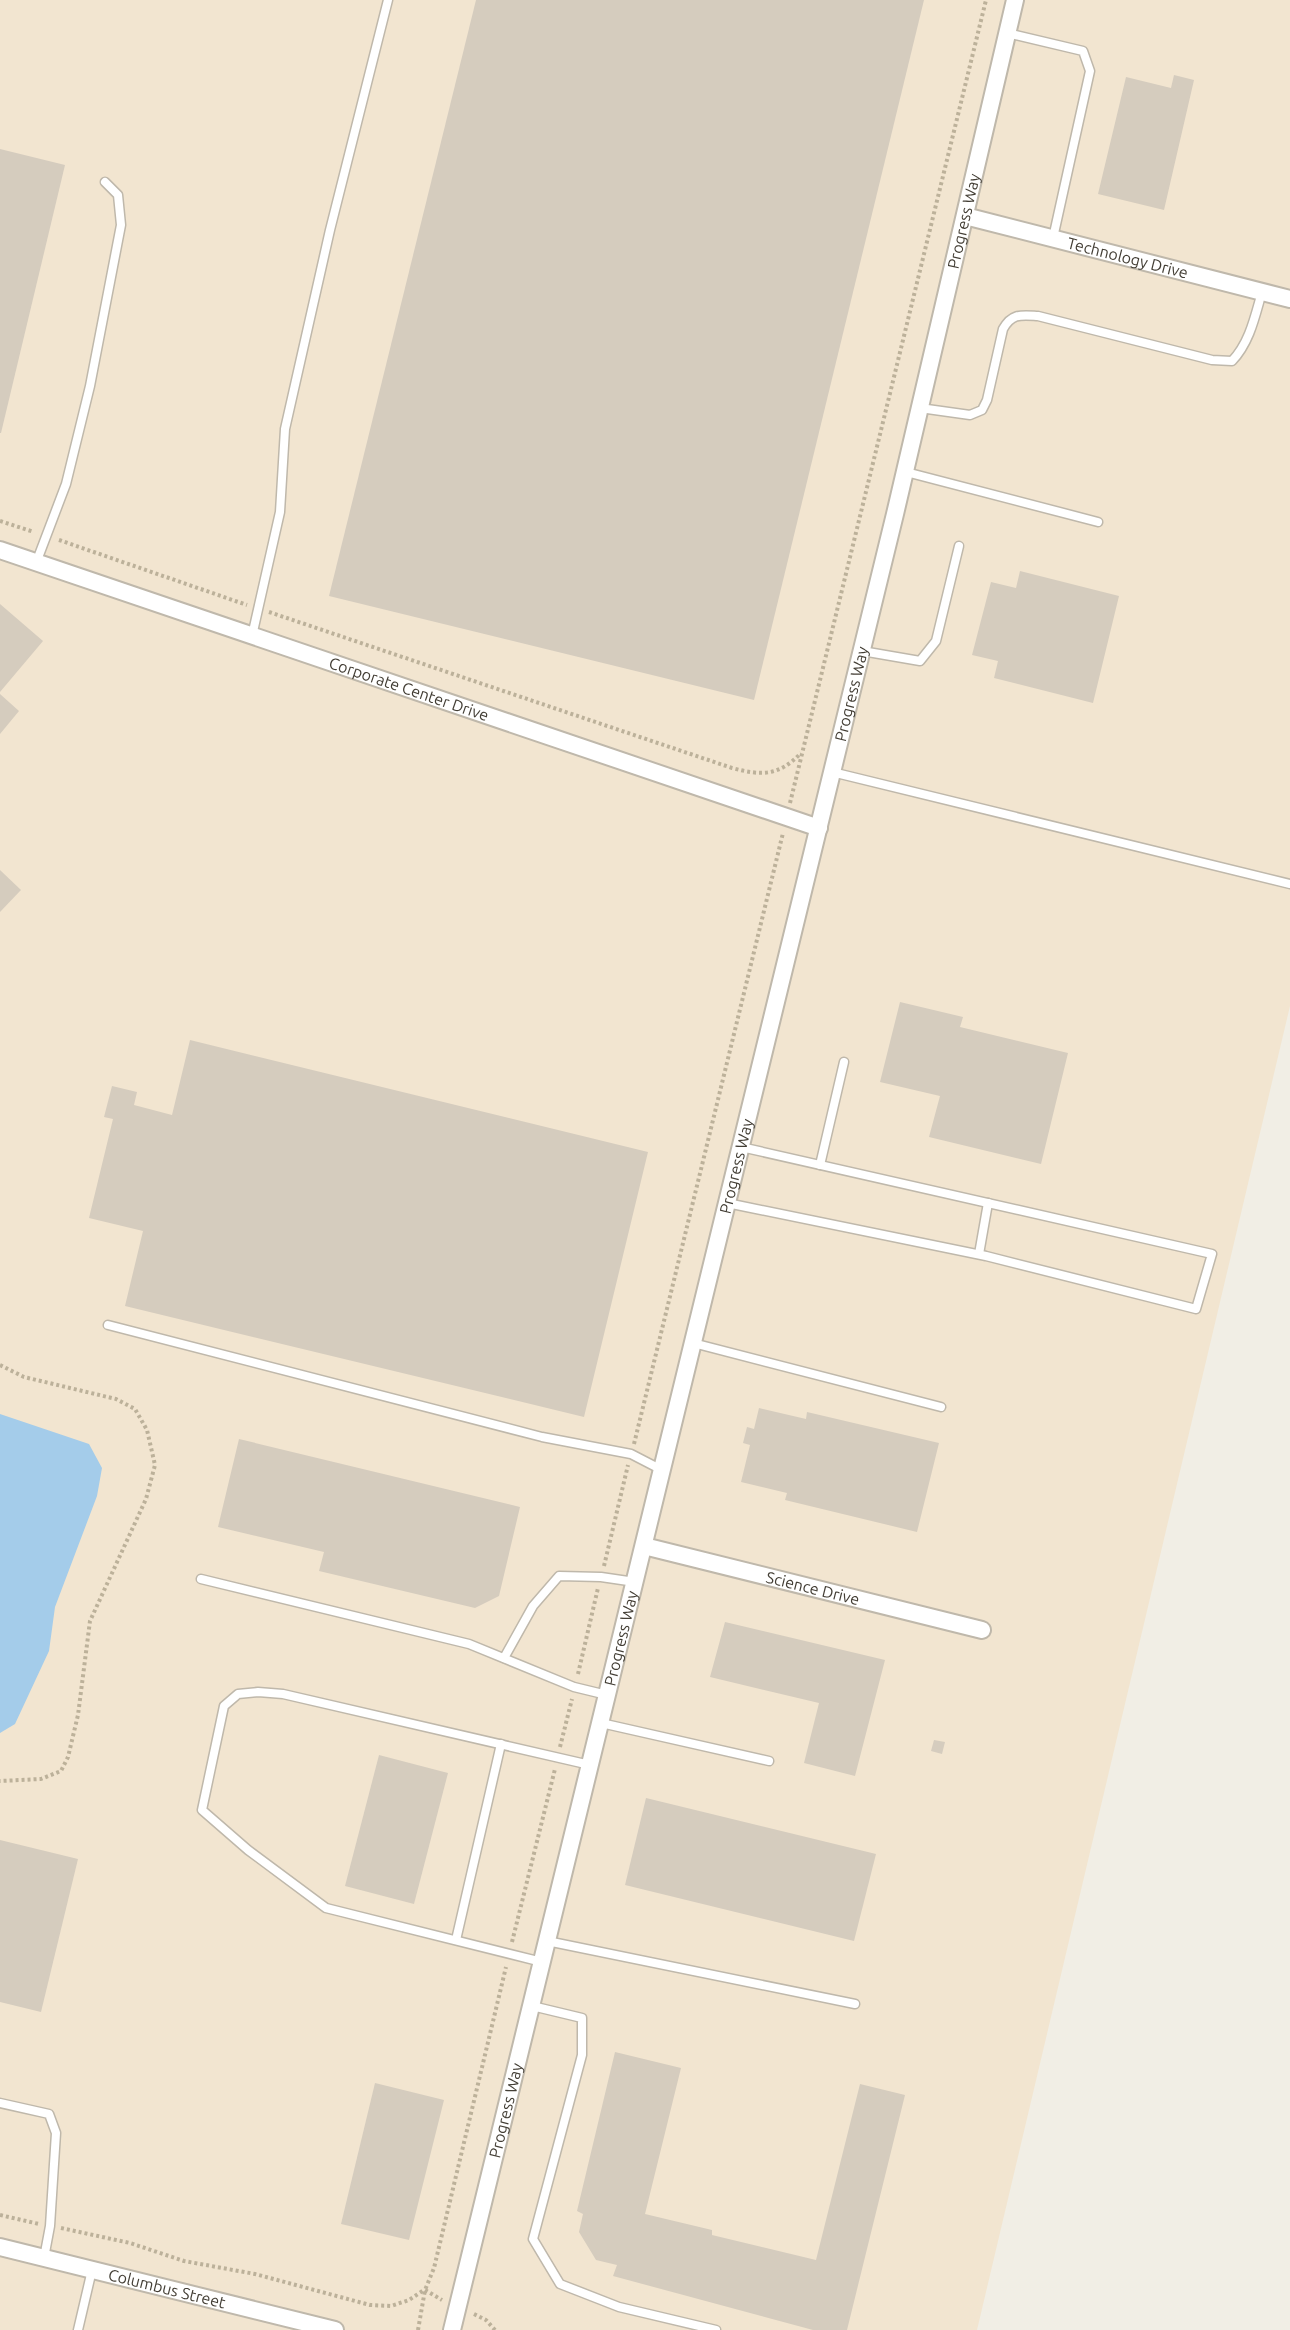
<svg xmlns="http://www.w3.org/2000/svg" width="1290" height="2330" font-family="Ubuntu,sans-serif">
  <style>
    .commercial { fill: #f2e5d0 }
    .water { fill: #a4ccea }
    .building { fill: #d5ccbe }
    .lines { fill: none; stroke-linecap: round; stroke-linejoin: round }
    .service-casing { stroke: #bfb8ab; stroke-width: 11 }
    .minor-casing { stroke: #bfb8ab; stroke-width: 20 }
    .path { stroke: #bcb19a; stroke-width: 4; stroke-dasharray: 3 3; stroke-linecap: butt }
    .service { stroke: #fff; stroke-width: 8 }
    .minor { stroke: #fff; stroke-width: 16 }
    .labels { text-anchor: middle; stroke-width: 6; stroke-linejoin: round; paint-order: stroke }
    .street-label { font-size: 16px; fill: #433e35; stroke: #fff }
  </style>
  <rect width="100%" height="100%" fill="#f1eee5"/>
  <polygon class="commercial" points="0,0 1290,0 1290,1006 977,2330 0,2330"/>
  <polygon class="water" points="0,1414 89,1444 102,1468 97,1496 55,1607 49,1651 15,1724 0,1733"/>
  <g class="building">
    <polygon points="476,0 924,0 754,700 329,596"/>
    <polygon points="1174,75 1194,80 1164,210 1098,194 1126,77 1171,88"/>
    <polygon points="0,149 65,165 1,433 0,433"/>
    <polygon points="1020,571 1119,596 1093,703 994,678 998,661 972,655 991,582 1016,588"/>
    <polygon points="0,604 43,641 0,692"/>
    <polygon points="0,694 19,711 0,734"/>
    <polygon points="0,870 21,890 0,912"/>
    <polygon points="900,1002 963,1017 960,1027 1068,1053 1041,1164 929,1137 940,1096 880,1082"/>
    <polygon points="190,1040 648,1152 584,1417 125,1306 143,1231 89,1218 113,1119 104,1117 112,1086 137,1092 134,1105 172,1115"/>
    <polygon points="759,1408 806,1419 807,1412 939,1443 917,1532 785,1500 787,1493 741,1482 750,1445 743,1443 747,1427 754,1429"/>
    <polygon points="239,1439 520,1507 499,1596 475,1608 319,1571 324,1552 218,1527"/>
    <polygon points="725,1622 885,1660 855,1776 804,1763 819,1703 710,1677"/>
    <polygon points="934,1740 945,1742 942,1754 931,1751"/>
    <polygon points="379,1755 448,1773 414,1904 345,1886"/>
    <polygon points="646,1798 876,1854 854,1941 625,1885"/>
    <polygon points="0,1840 78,1859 41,2012 0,2002"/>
    <polygon points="615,2052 681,2068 645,2214 712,2230 712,2235 816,2260 860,2084 905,2095 847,2330 813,2330 613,2276 617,2265 596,2260 579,2232 583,2214 577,2211"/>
    <polygon points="375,2083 444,2100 409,2240 341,2224"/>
  </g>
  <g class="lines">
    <g class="service-casing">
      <g id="service">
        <polyline points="1007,33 1083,51 1090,71 1053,238"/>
        <path d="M 920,408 L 970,415 L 982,410 L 987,400 L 1003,329 C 1012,313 1021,315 1038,316 L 1212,360 L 1232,361 C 1250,342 1255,316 1262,292"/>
        <polyline points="906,472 1098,522"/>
        <polyline points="36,563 66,484 90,386 121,225 118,195 105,182"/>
        <polyline points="252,636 280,512 285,429 330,230 388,0"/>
        <polyline points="862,651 920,661 936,641 959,546"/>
        <polyline points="832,772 1290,884"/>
        <polyline points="820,1165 844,1062"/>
        <polyline points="727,1203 986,1256 1196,1309 1212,1254 741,1147"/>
        <polyline points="979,1254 988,1203"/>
        <polyline points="108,1325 542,1437 631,1454 662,1470"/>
        <polyline points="693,1343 941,1407"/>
        <polyline points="201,1579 469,1644 574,1687 607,1695"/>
        <polyline points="504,1658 533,1606 559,1576 601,1577 635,1582"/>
        <polyline points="601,1723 769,1761"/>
        <polyline points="456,1940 501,1744"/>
        <polyline points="547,1941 855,2004"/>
        <polyline points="542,1962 326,1908 248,1850 202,1810 224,1706 238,1694 258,1692 283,1694 590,1765"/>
        <polyline points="532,2006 582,2018 582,2055 533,2239 560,2284 619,2307 716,2330"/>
        <polyline points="0,2103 49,2114 56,2133 50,2226 44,2258"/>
        <polyline points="78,2330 92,2270"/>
      </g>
    </g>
    <g class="minor-casing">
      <g id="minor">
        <path id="s1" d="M 965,216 L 1290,299"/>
        <path id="s2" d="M 0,550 L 819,828"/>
        <path id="s3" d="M 644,1546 L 982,1630"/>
        <path id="s4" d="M 0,2247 L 335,2330"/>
        <path id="s5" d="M 452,2330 L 895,514 L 1015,0"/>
      </g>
    </g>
    <g class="path">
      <polyline points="0,521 34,532"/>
      <polyline points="59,540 247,605"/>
      <path d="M 269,612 L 732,768 C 762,776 779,776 801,753"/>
      <polyline points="790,803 986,0"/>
      <polyline points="0,1365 24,1377 116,1399 135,1409 147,1430 155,1465 146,1499 90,1621 78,1715 68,1757 61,1771 41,1779 0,1781"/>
      <polyline points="634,1444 783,833"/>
      <polyline points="604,1566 628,1465"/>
      <polyline points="578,1674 598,1588"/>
      <polyline points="560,1747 572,1699"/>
      <polyline points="512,1942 555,1769"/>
      <polyline points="0,2215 39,2224"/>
      <polyline points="61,2228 130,2243 184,2261 255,2274 370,2305 391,2306 409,2300 424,2290"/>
      <polyline points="425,2290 442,2300"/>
      <polyline points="474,2314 486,2320 495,2330"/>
      <polyline points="418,2330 425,2290 434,2268 506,1967"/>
    </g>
    <use href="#service" class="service"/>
    <use href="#minor" class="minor"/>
  </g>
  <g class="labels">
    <g class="street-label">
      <text dy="6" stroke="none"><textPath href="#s5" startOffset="2170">Progress Way</textPath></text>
      <text dy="6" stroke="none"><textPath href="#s1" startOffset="168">Technology Drive</textPath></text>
      <text dy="6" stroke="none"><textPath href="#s2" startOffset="432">Corporate Center Drive</textPath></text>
      <text dy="6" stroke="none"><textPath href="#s5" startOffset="1684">Progress Way</textPath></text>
      <text dy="6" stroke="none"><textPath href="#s5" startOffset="1198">Progress Way</textPath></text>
      <text dy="6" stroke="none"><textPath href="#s3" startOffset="174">Science Drive</textPath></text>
      <text dy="6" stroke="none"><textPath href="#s5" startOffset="712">Progress Way</textPath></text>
      <text dy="6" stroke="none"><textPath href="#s5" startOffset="226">Progress Way</textPath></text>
      <text dy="6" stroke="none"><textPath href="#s4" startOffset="172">Columbus Street</textPath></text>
    </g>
  </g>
</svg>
